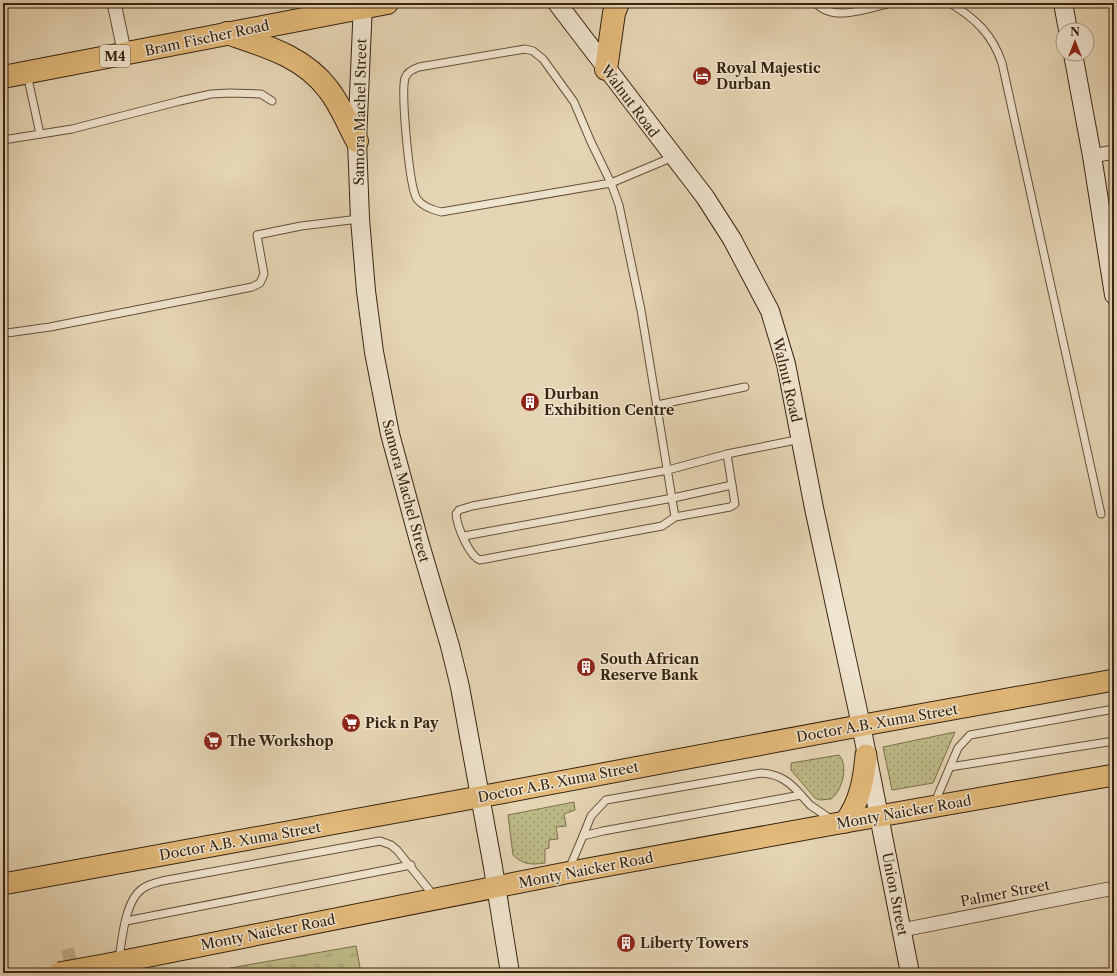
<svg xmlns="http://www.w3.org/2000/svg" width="1117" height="976" font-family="'Libre Caslon Text',serif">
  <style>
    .grass { fill: url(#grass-dots); stroke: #7a704c }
    .park { fill: url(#park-tufts); stroke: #7a704c }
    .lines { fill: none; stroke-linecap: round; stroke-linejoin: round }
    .street-tunnel { stroke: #c3b293; stroke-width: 13; stroke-dasharray: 13 6; stroke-linecap: butt }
    .lane-casing { stroke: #64503a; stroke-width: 9 }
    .street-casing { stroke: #64503a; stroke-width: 15 }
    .secondary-casing { stroke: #382411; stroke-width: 20 }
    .primary-casing { stroke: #382411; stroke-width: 23 }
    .highway-casing { stroke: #382411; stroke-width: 24 }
    .lane { stroke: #efe4ce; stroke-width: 7 }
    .street { stroke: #efe4ce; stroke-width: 13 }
    .secondary { stroke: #efe4ce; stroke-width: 18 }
    .primary { stroke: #e3ba7a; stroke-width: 21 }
    .highway { stroke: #e3ba7a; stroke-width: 22 }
    .primary-bridge-casing { stroke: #382411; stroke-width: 23; stroke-linecap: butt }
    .primary-bridge { stroke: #e3ba7a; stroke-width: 21 }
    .labels { text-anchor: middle; stroke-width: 3; stroke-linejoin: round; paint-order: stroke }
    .shield { fill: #efe4ce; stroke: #6f5e4a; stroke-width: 1 }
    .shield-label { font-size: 13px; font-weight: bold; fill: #382411 }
    .street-label { font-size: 14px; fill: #382411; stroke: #efe4ce }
    .poi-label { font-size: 14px; font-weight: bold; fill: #382411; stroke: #efe4ce; text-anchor: start }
  </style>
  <defs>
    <pattern id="grass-dots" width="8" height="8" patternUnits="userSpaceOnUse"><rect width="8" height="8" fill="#bdbb87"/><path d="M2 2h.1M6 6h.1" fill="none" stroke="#9b986d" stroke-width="1.8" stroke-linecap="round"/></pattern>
    <pattern id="park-tufts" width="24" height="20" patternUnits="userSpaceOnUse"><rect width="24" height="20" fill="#bdbb87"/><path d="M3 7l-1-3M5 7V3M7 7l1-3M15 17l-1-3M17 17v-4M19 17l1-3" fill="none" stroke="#9b986d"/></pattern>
  </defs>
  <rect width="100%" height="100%" fill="#e6d5b4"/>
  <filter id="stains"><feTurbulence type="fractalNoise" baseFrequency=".005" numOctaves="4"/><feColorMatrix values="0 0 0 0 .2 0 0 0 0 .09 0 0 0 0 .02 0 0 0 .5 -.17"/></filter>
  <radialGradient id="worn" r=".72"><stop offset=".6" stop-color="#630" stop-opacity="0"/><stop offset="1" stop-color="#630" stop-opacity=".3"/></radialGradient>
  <g class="grass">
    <polygon points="955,732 933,783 892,790 883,747"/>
    <path d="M 839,755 C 849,766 842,791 831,799 L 820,800 L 815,798 L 791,770 L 791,763 Z"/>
    <path d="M 574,802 L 575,810 L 564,814 L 566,826 L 556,827 L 558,839 L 549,840 L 549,848 L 545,849 L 545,863 C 532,865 523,865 513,855 L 508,815 Z"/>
  </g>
  <polygon class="park" points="356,946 361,973 230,973 230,968"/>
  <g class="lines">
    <polyline class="street-tunnel" points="67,949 74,973"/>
    <g class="lane-casing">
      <g id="lane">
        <path d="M 816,3 C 833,23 869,8 891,3"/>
        <path d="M 950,3 C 976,19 992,34 1002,63 L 1101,514"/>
        <polyline points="27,74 40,134"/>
        <polyline points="3,140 72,129 180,101 211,94 230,93 261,94 272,101"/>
        <path d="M 673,157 L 611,183 L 441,212 C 433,210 422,206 417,199 C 409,187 401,93 405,78 C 407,72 413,69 419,67 L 525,49 L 533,51 L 543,59 L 574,102 L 591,142 L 611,183 L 619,205 L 641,310 L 675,517"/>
        <polyline points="3,332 7,333 50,327 252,287 260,283 264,274 257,235 301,226 359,219"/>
        <polyline points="657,405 745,387"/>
        <path d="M 727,454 L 735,504 L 730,507 L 675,517 L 662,526 L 480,560 C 469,556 457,526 456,514 L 459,510 L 472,506 L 668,470 L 727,454 L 801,439"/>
        <polyline points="464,536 673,498 732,485"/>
        <polyline points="950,767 1114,741"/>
        <polyline points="935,802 958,748 970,735 1114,709"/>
        <path d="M 583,836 L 591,816 L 606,800 L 761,773 C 779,774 790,782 801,795"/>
        <polyline points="569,869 583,836 603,831 801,795 810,805 832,820"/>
        <polyline points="126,921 411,865"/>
        <path d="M 119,959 C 122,939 125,901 142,889 C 148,884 155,883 162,881 L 380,841 L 391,845 L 397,850 L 434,896"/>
      </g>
    </g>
    <g class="street-casing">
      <g id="street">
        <polyline points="114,3 125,55"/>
        <polyline points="1092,156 1114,152"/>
        <polyline points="902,930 1114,888"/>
      </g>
    </g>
    <g class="secondary-casing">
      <g id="secondary">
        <polyline points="363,3 357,141 360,219 366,291 374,352 390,434 419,541 450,646 460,687 493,867 510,973"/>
        <polyline points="557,3 705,197 732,239 770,311 786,364 814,508 861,725 910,973"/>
        <polyline points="1063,3 1068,30"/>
        <polyline points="1073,54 1092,156 1114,295"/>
      </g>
    </g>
    <g class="primary-casing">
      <g id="primary">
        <path d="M 845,822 C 860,802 864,779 866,755"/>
        <polyline points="3,884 479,797 880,722 1114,680"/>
        <polyline points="109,964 566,873 845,822 1114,775"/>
      </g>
    </g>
    <g class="highway-casing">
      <g id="highway">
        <path d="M 227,33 C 265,46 303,56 328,89 C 340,104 348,124 357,141"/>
        <polyline points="606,69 614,13 618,3"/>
        <polyline points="3,77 387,3"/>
      </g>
    </g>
    <use href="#lane" class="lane"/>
    <use href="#street" class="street"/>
    <use href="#secondary" class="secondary"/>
    <use href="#primary" class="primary"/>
    <use href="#highway" class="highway"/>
    <g class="primary-bridge-casing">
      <polyline id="primary-bridge" points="59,973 109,964"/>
    </g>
    <use href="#primary-bridge" class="primary-bridge"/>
  </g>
  <defs>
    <g id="hotel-disc" transform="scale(1)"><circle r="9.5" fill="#8f2418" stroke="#efe4ce"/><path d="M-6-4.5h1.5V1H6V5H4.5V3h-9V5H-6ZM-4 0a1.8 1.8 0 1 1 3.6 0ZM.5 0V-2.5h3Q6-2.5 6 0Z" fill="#fff"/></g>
    <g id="building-disc" transform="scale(1)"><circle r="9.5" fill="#8f2418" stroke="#efe4ce"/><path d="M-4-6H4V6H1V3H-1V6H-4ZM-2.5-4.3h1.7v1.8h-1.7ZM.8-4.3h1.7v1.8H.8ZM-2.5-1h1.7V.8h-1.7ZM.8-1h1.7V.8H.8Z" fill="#fff"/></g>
    <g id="supermarket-disc" transform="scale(1)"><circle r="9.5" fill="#8f2418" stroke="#efe4ce"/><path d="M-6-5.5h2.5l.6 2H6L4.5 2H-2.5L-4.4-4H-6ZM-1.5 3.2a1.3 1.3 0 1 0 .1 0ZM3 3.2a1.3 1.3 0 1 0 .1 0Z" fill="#fff"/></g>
  </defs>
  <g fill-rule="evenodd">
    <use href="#hotel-disc" x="702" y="76"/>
    <use href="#building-disc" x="530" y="402"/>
    <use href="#building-disc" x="586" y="667"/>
    <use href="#supermarket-disc" x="351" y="723"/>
    <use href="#supermarket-disc" x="213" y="741"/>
    <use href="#building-disc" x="626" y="943"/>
  </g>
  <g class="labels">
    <rect class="shield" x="100" y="45" width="30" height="22" rx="3"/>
    <g class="shield-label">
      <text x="115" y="61">M4</text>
    </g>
    <g class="street-label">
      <text transform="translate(207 38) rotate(-12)" y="5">Bram Fischer Road</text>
      <text transform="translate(630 101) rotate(53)" y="5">Walnut Road</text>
      <text transform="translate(360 112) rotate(-89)" y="5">Samora Machel Street</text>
      <text transform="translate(787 380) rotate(77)" y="5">Walnut Road</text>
      <text transform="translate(406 491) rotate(75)" y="5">Samora Machel Street</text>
      <text transform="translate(877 723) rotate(-10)" y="5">Doctor A.B. Xuma Street</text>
      <text transform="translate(558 782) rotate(-11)" y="5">Doctor A.B. Xuma Street</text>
      <text transform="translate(904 812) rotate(-10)" y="5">Monty Naicker Road</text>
      <text transform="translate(240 841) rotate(-10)" y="5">Doctor A.B. Xuma Street</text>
      <text transform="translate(586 870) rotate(-11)" y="5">Monty Naicker Road</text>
      <text transform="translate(1005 893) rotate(-11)" y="5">Palmer Street</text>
      <text transform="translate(895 894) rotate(79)" y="5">Union Street</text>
      <text transform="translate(268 932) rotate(-11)" y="5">Monty Naicker Road</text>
    </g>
    <g class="poi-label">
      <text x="716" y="73">Royal Majestic<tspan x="716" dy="16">Durban</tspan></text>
      <text x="544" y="399">Durban<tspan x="544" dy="16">Exhibition Centre</tspan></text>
      <text x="600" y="664">South African<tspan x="600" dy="16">Reserve Bank</tspan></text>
      <text x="365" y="728">Pick n Pay</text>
      <text x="227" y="746">The Workshop</text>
      <text x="640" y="948">Liberty Towers</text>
    </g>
  </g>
  <rect width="1117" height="976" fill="none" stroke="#e6d5b4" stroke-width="16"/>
  <rect x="4" y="4" width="1109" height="968" fill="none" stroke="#382411" stroke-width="2"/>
  <rect x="8" y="8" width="1101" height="960" fill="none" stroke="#382411"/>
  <g transform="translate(1075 42)"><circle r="19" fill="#efe4ce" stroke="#a69782"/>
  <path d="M0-3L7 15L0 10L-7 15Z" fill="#8f2418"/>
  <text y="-6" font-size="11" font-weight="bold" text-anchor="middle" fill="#382411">N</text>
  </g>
  <rect width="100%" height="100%" filter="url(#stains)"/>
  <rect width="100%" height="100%" fill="url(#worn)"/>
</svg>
